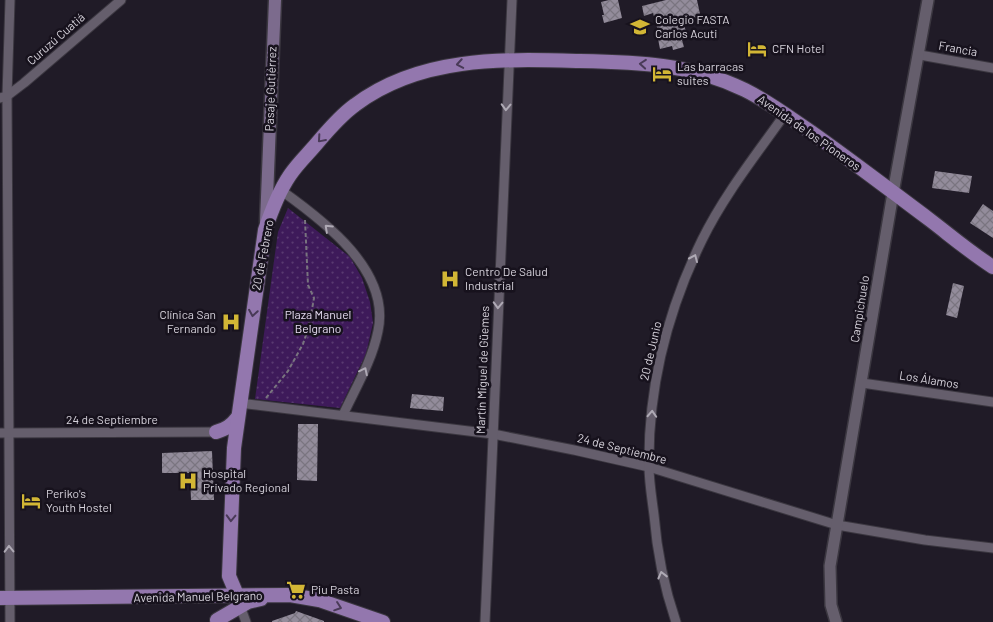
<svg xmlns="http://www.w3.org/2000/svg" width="993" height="622" font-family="Barlow,sans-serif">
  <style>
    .park { fill: url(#park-dots) }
    .building { fill: url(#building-cross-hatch) }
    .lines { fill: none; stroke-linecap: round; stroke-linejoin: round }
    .minor-casing { stroke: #3b3740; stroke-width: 11 }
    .tertiary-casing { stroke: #3b3740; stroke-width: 14 }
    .secondary-casing { stroke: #3b3740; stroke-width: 15 }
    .primary-casing { stroke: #3b3740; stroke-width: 16 }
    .path { stroke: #79747f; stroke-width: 2; stroke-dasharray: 4 2.5; stroke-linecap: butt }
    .minor { stroke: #655e6c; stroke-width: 9 }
    .tertiary { stroke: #655e6c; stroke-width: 11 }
    .secondary { stroke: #7c6b8d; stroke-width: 12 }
    .primary { stroke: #9377ae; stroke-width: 14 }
    .oneway { stroke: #493a57 }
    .oneway2 { stroke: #afaab5 }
    .labels { text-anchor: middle; stroke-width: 5; stroke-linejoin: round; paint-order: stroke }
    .poi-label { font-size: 12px; fill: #d7d3dc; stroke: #17121d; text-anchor: start }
    .street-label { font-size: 12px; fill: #d7d3dc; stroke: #17121d }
    .park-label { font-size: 12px; fill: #e7ddf3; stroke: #17121d }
  </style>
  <defs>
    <pattern id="park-dots" width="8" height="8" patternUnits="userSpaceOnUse" patternTransform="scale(1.25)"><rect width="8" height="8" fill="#3e1a5a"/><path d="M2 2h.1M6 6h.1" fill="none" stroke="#593a71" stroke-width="1.8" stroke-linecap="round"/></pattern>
    <pattern id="building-cross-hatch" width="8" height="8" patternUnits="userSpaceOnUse" patternTransform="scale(1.25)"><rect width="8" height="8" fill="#938c9b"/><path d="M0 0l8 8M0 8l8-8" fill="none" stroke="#7a7580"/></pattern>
  </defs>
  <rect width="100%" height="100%" fill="#201b27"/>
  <polygon class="park" points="288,208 350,257 362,278 370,302 373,323 366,354 340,408 255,399 278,232"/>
  <g class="building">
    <polygon points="609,0 618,0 622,18 604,23 602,15 604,15 601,2"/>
    <polygon points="666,0 697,0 700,14 699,14 700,17 683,22 688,38 682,40 684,47 673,50 672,46 660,49 658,39 660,38 653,13 644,16 642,6"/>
    <polygon points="935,171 972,176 969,193 932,188"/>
    <polygon points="983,204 993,211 993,238 970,223"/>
    <polygon points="953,283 964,286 957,318 946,315"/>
    <polygon points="412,394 444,397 443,411 410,408"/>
    <polygon points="298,424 318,424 317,481 297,480"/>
    <polygon points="212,451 214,500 191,500 190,473 162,473 162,453"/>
    <polygon points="296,611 324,621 324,622 272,622 272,621 295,613"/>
  </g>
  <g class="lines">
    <g class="minor-casing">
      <g id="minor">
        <polyline points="10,0 7,96 10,622"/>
        <polyline points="920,55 993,68"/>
        <polyline points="0,98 7,96 24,83 121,0"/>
        <path d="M 282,191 C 324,221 391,271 378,331 C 372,361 356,387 343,415"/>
        <polyline points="862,383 993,402"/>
        <polyline points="239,403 493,434 574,450 649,467 837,525 925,540 993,548"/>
        <polyline points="0,433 216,432"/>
        <polyline points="239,603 246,622"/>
        <polyline points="485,622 512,0"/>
        <path d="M 676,622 C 664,587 657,552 654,515 C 652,499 649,482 649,466 C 648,388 668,310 702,240 C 724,195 756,155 785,114"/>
      </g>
    </g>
    <g class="tertiary-casing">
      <polyline id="tertiary" points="836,622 831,605 830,566 893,193 928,0"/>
    </g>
    <g class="secondary-casing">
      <polyline id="secondary" points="266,222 275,0"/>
    </g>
    <g class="primary-casing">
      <g id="primary">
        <path d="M 216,432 C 226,429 231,426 238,417"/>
        <path d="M 237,595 L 229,576 L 234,448 L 265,230 C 271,212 279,191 290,175 C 298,163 309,153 318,142 C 329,129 341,115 355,105 C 420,56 503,59 580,61 C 638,62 692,64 745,90 C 769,102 790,118 811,132 C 852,161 891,191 930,220 C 951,236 971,253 993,267"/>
        <polyline points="0,598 290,595 319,600 383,622"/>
        <polyline points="217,620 248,602 261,599"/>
      </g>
    </g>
    <polyline class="path" points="266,398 288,371 303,344 309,326 314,298 308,285 305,220"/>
    <use href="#minor" class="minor"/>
    <use href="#tertiary" class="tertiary"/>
    <use href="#secondary" class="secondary"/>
    <use href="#primary" class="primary"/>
  </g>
  <defs><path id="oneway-chevron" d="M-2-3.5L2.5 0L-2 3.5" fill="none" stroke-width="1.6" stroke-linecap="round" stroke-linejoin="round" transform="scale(1.25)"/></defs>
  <g class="oneway">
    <use href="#oneway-chevron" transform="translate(460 64) rotate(170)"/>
    <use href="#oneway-chevron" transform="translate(643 64) rotate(-175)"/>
    <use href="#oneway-chevron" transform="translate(321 139) rotate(131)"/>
    <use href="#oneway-chevron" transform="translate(253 313) rotate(99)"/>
    <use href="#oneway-chevron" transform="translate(231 518) rotate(92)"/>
    <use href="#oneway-chevron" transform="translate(338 607) rotate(19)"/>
  </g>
  <g class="oneway2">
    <use href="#oneway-chevron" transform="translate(506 107) rotate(92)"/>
    <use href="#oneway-chevron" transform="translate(328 228) rotate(-137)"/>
    <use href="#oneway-chevron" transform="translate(694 258) rotate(-66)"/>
    <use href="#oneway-chevron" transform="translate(498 305) rotate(92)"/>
    <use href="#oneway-chevron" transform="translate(364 371) rotate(-64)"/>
    <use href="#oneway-chevron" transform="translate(652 414) rotate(-87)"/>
    <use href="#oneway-chevron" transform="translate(9 549) rotate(-91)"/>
    <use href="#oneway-chevron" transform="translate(662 575) rotate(-104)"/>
  </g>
  <defs>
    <g id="university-bare" transform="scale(1.5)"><path d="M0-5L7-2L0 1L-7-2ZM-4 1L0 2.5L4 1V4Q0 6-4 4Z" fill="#d2b635" stroke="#17121d" stroke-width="2.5" paint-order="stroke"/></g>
    <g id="hotel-bare" transform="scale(1.5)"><path d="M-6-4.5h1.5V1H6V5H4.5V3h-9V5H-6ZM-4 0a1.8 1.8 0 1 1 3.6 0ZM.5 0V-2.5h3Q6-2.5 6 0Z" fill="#d2b635" stroke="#17121d" stroke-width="2.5" paint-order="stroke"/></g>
    <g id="hospital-bare" transform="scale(1.5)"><path d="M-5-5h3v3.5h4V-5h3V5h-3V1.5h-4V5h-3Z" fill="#d2b635" stroke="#17121d" stroke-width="2.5" paint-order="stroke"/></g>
    <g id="supermarket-bare" transform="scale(1.5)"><path d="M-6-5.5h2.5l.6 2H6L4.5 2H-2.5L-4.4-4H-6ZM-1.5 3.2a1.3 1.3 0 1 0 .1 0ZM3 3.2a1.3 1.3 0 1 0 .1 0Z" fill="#d2b635" stroke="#17121d" stroke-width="2.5" paint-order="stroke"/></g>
  </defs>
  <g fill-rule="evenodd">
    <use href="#university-bare" x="640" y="27"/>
    <use href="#hotel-bare" x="757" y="49"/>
    <use href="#hotel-bare" x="662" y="74"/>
    <use href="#hospital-bare" x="450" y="279"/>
    <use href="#hospital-bare" x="231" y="322"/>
    <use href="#hospital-bare" x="188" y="481"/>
    <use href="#hotel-bare" x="31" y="501"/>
    <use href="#supermarket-bare" x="296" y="590"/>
  </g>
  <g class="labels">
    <g class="poi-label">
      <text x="655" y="24">Colegio FASTA<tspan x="655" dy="14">Carlos Acuti</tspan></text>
      <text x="772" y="53">CFN Hotel</text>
      <text x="677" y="71">Las barracas<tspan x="677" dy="14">suites</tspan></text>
      <text x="465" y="276">Centro De Salud<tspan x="465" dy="14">Industrial</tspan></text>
      <text x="216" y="319" text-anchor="end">Clínica San<tspan x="216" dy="14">Fernando</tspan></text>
      <text x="203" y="478">Hospital<tspan x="203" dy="14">Privado Regional</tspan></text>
      <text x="46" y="498">Periko's<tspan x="46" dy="14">Youth Hostel</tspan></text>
      <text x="311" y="594">Piu Pasta</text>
    </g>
    <g class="street-label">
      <text transform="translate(56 39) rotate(-41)" y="4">Curuzú Cuatiá</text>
      <text transform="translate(958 49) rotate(10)" y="4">Francia</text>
      <text transform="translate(271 89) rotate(-88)" y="4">Pasaje Gutiérrez</text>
      <text transform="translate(809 133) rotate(35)" y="4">Avenida de los Pioneros</text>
      <text transform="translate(263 255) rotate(-79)" y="4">20 de Febrero</text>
      <text transform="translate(860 309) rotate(-81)" y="4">Campichuelo</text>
      <text transform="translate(651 351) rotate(-77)" y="4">20 de Junio</text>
      <text transform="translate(483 370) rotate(-88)" y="4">Martín Miguel de Güemes</text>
      <text transform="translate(929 380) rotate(9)" y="4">Los Álamos</text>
      <text x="112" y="424">24 de Septiembre</text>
      <text transform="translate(622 449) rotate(14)" y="4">24 de Septiembre</text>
      <text transform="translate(198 597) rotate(-1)" y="4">Avenida Manuel Belgrano</text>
    </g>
    <g class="park-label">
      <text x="318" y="319">Plaza Manuel<tspan x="318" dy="14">Belgrano</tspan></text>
    </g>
  </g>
</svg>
